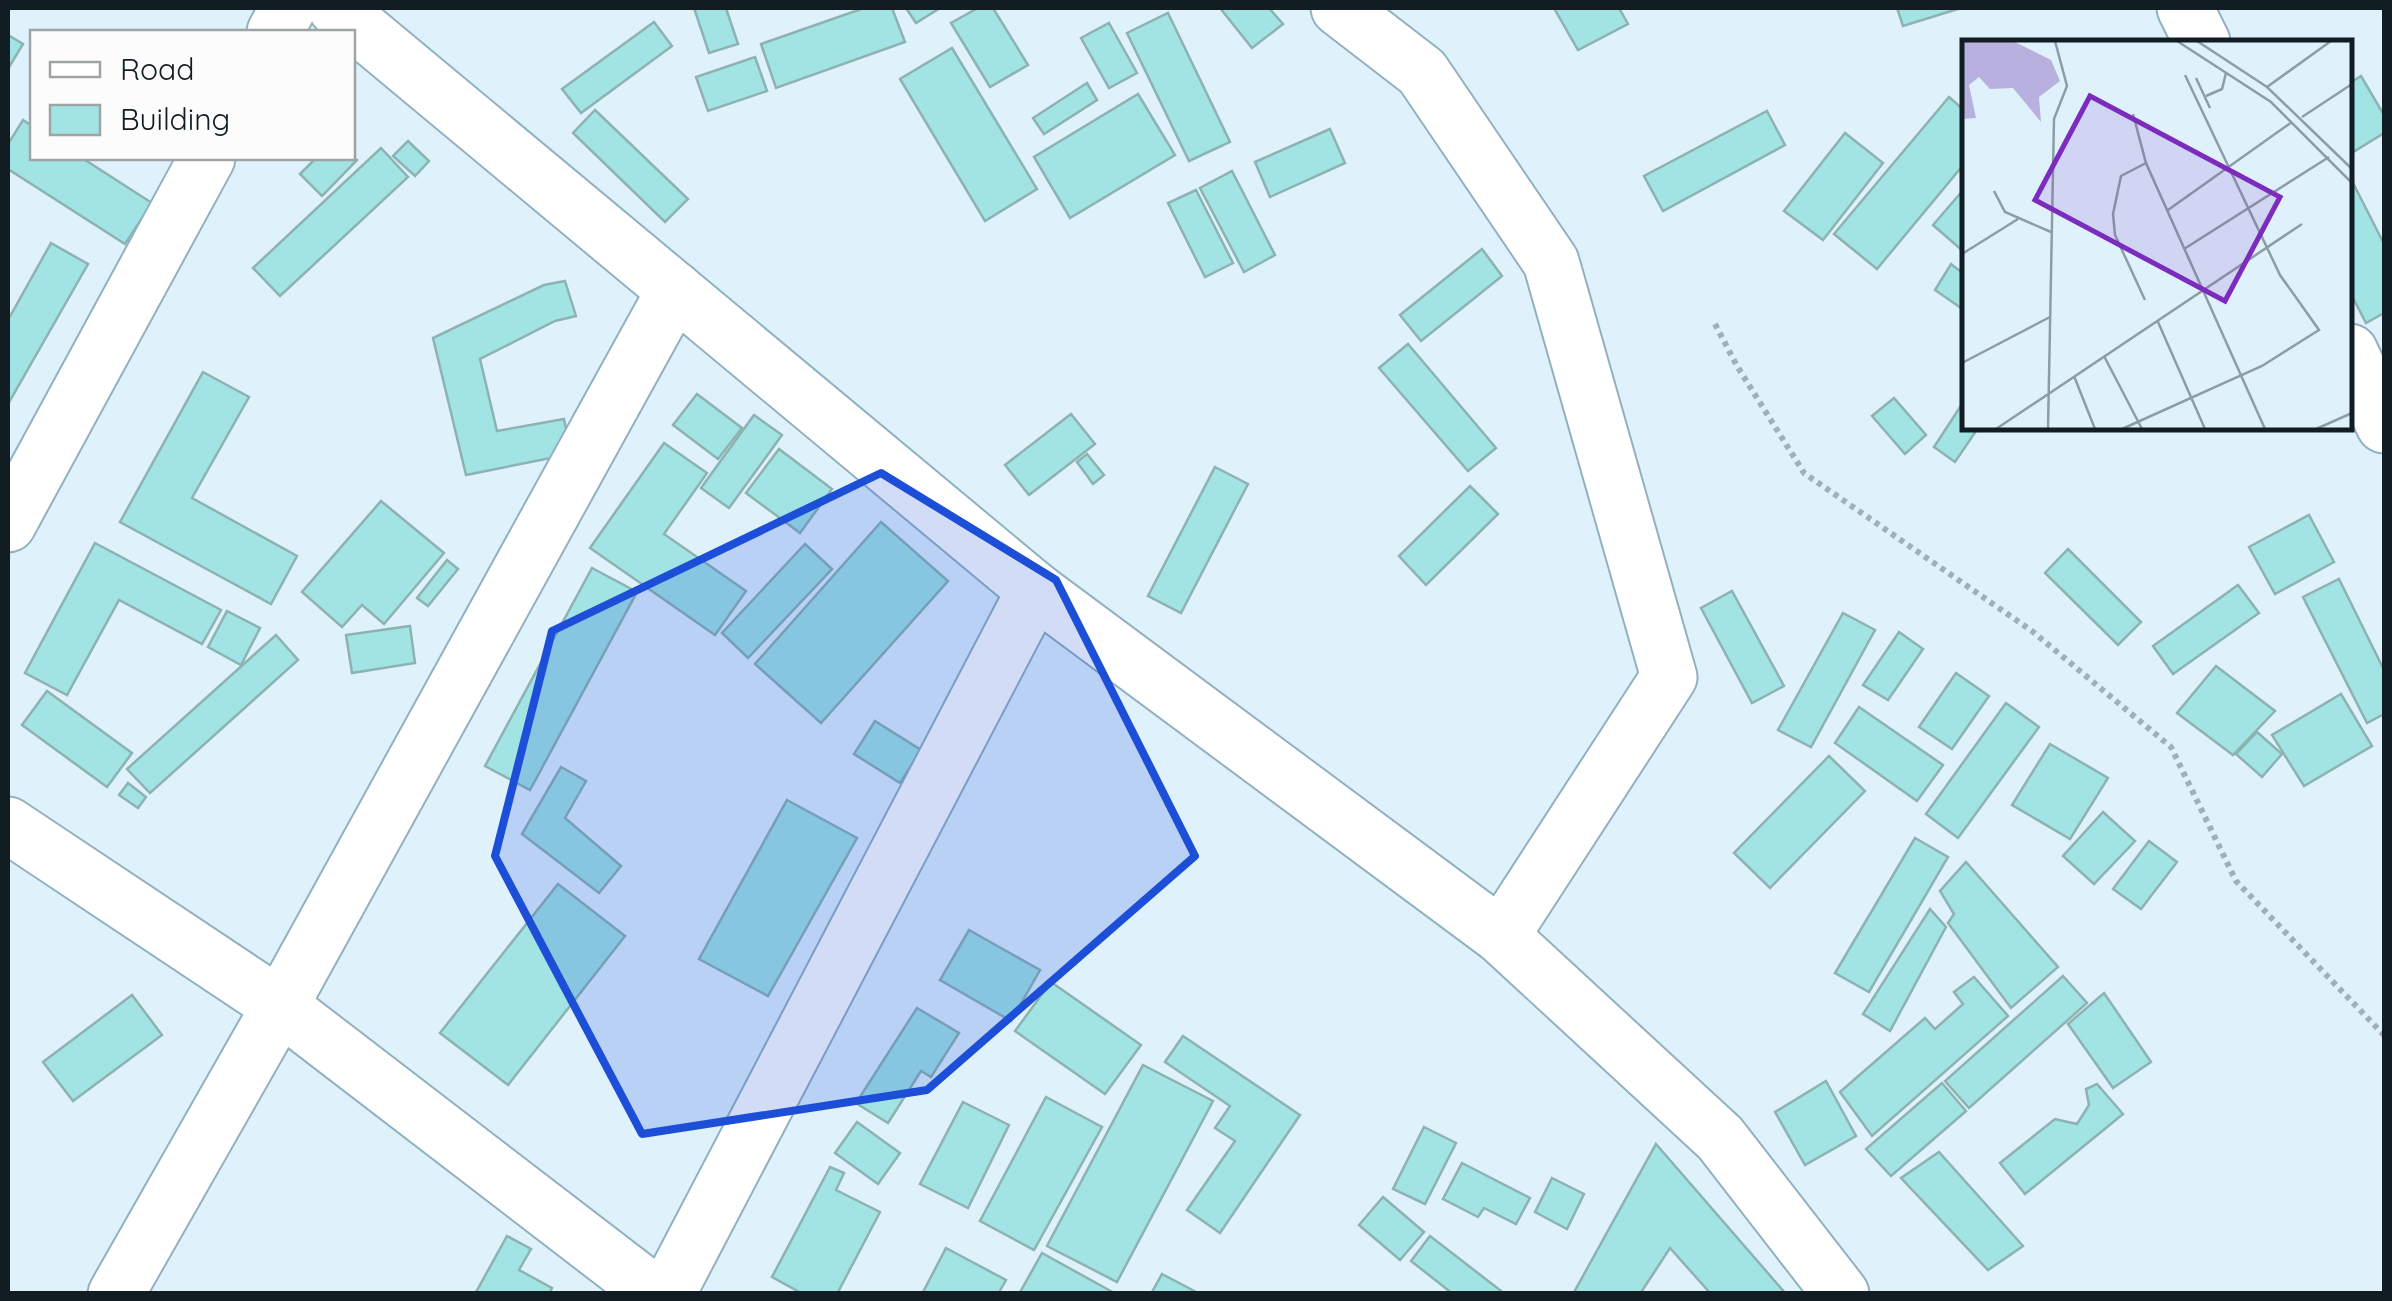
<svg xmlns="http://www.w3.org/2000/svg" width="2392" height="1301" font-family="Quicksand,sans-serif">
  <style>
    .building { fill: #a2e4e4; stroke: #8db2b2; stroke-width: 2.5 }
    .lines { fill: none; stroke-linecap: round; stroke-linejoin: round }
    .minor-casing { stroke: #92b1c0; stroke-width: 59 }
    .path { stroke: #9fb0b9; stroke-width: 6; stroke-dasharray: 5 5; stroke-linecap: butt }
    .minor { stroke: #fff; stroke-width: 55 }
    .marked { fill: #1d4ed8; fill-opacity: 0.2; stroke: #1d4ed8; stroke-width: 8; stroke-linejoin: round }
    .inset-road { fill: none; stroke: #8d9da5; stroke-width: 2.5 }
    .view { fill: #7b2cbf; fill-opacity: 0.15; stroke: #7b2cbf; stroke-width: 5 }
    .inset-edge { fill: none; stroke: #111d22; stroke-width: 5 }
  </style>
  <rect width="100%" height="100%" fill="#dff2fc"/>
  <g class="building">
    <polygon points="694,8 726,8 738,44 709,53"/>
    <polygon points="864,8 892,8 905,42 776,88 761,44"/>
    <polygon points="906,8 940,8 916,23"/>
    <polygon points="978,8 993,8 1028,65 990,87 951,23"/>
    <polygon points="1220,8 1269,8 1283,24 1252,48"/>
    <polygon points="1554,8 1619,8 1628,24 1578,50"/>
    <polygon points="1897,8 1961,8 1903,26"/>
    <polygon points="1168,13 1230,142 1189,161 1127,33"/>
    <polygon points="654,22 672,46 581,113 562,89"/>
    <polygon points="1109,23 1137,73 1109,88 1081,38"/>
    <polygon points="8,35 23,44 8,69"/>
    <polygon points="952,48 1037,189 985,221 900,79"/>
    <polygon points="755,57 767,91 708,111 696,77"/>
    <polygon points="2361,76 2384,115 2384,133 2350,154 2350,83"/>
    <polygon points="1087,83 1097,100 1044,134 1033,118"/>
    <polygon points="1138,94 1175,155 1070,218 1034,157"/>
    <polygon points="1949,97 1964,110 1964,164 1877,269 1834,234"/>
    <polygon points="595,110 688,199 665,222 573,133"/>
    <polygon points="1767,111 1785,145 1663,211 1644,176"/>
    <polygon points="23,120 32,126 32,158 82,158 152,203 125,244 8,169 8,144"/>
    <polygon points="1330,129 1345,163 1270,197 1255,162"/>
    <polygon points="1845,133 1883,163 1823,240 1784,211"/>
    <polygon points="408,141 429,161 415,176 393,156"/>
    <polygon points="381,148 408,177 280,296 253,268"/>
    <polygon points="352,156 357,160 322,196 300,174 316,158 352,158"/>
    <polygon points="1232,171 1275,255 1244,272 1200,188"/>
    <polygon points="2350,177 2384,244 2384,313 2366,323 2350,292"/>
    <polygon points="1964,189 1964,252 1933,225"/>
    <polygon points="1196,190 1233,263 1205,277 1168,203"/>
    <polygon points="51,243 88,264 8,404 8,320"/>
    <polygon points="1482,249 1502,276 1421,341 1400,315"/>
    <polygon points="1951,264 1964,274 1964,310 1935,290"/>
    <polygon points="565,281 576,316 555,321 480,359 497,431 564,419 571,454 466,475 433,338 544,285"/>
    <polygon points="1408,344 1496,448 1468,471 1379,368"/>
    <polygon points="203,372 249,397 192,498 297,556 271,604 120,522"/>
    <polygon points="697,394 742,428 718,459 673,425"/>
    <polygon points="1894,398 1926,435 1905,454 1872,416"/>
    <polygon points="1964,401 1964,428 1978,428 1955,462 1934,447"/>
    <polygon points="1071,414 1095,444 1029,495 1005,465"/>
    <polygon points="754,415 782,435 729,508 701,488"/>
    <polygon points="664,443 707,473 664,534 746,591 715,635 590,548"/>
    <polygon points="779,449 832,489 800,533 746,493"/>
    <polygon points="1087,454 1104,475 1093,484 1077,462"/>
    <polygon points="1215,467 1248,484 1181,613 1148,596"/>
    <polygon points="1470,486 1498,514 1426,585 1399,556"/>
    <polygon points="381,501 444,553 384,624 362,605 342,627 302,592"/>
    <polygon points="2309,515 2334,562 2275,594 2249,547"/>
    <polygon points="881,522 948,581 821,723 755,664"/>
    <polygon points="95,543 221,610 202,644 119,600 67,695 25,673"/>
    <polygon points="805,544 832,569 748,658 722,633"/>
    <polygon points="2068,549 2141,622 2118,645 2045,573"/>
    <polygon points="447,560 458,569 428,606 417,598"/>
    <polygon points="592,568 637,592 530,790 485,766"/>
    <polygon points="2339,579 2384,670 2384,714 2367,723 2303,597"/>
    <polygon points="2238,585 2259,613 2173,674 2153,646"/>
    <polygon points="1732,591 1784,686 1752,703 1701,608"/>
    <polygon points="227,611 260,628 241,665 208,647"/>
    <polygon points="1843,613 1875,630 1811,747 1778,730"/>
    <polygon points="410,626 415,663 352,673 346,635"/>
    <polygon points="1899,632 1923,649 1888,700 1863,685"/>
    <polygon points="276,635 298,660 150,793 127,769"/>
    <polygon points="2216,666 2275,711 2233,755 2177,713"/>
    <polygon points="1956,673 1989,696 1952,749 1919,727"/>
    <polygon points="47,691 132,753 107,787 22,725"/>
    <polygon points="2341,694 2372,746 2304,786 2272,735"/>
    <polygon points="2006,703 2039,727 1958,838 1926,814"/>
    <polygon points="1859,707 1943,765 1917,801 1835,743"/>
    <polygon points="875,721 921,750 900,783 854,754"/>
    <polygon points="2257,732 2282,754 2262,777 2236,754"/>
    <polygon points="2050,744 2108,778 2070,839 2012,805"/>
    <polygon points="1829,756 1865,791 1770,888 1734,853"/>
    <polygon points="561,767 586,781 565,818 621,866 599,893 522,834"/>
    <polygon points="128,783 146,797 138,808 119,795"/>
    <polygon points="787,800 857,838 768,996 699,959"/>
    <polygon points="2103,812 2135,841 2094,884 2063,856"/>
    <polygon points="1915,838 1948,857 1869,992 1835,973"/>
    <polygon points="2149,841 2177,862 2141,909 2113,889"/>
    <polygon points="1966,862 2058,967 2011,1008 1948,923 1954,914 1940,891"/>
    <polygon points="558,884 625,936 508,1085 440,1033"/>
    <polygon points="1930,909 1946,927 1890,1031 1863,1014"/>
    <polygon points="969,930 1040,970 1011,1021 940,980"/>
    <polygon points="2063,976 2087,1003 1969,1108 1945,1081"/>
    <polygon points="1974,977 2008,1016 1872,1136 1840,1092 1925,1018 1935,1029 1963,1004 1954,992"/>
    <polygon points="1051,982 1141,1045 1105,1094 1015,1031"/>
    <polygon points="2104,993 2151,1062 2113,1088 2068,1024"/>
    <polygon points="132,995 162,1035 73,1101 43,1062"/>
    <polygon points="917,1008 959,1033 931,1077 921,1071 888,1123 856,1103"/>
    <polygon points="1183,1036 1300,1115 1220,1233 1187,1210 1235,1141 1215,1128 1230,1106 1165,1062"/>
    <polygon points="1143,1065 1213,1101 1117,1282 1047,1246"/>
    <polygon points="1826,1081 1856,1136 1805,1165 1775,1112"/>
    <polygon points="1942,1083 1966,1111 1891,1176 1866,1149"/>
    <polygon points="2097,1084 2123,1114 2025,1194 2000,1163 2055,1119 2077,1124 2089,1105 2086,1089"/>
    <polygon points="1046,1097 1102,1127 1034,1250 980,1221"/>
    <polygon points="963,1102 1009,1125 968,1208 920,1184"/>
    <polygon points="857,1122 900,1153 878,1184 835,1153"/>
    <polygon points="1424,1127 1456,1143 1425,1204 1393,1189"/>
    <polygon points="1656,1144 1786,1294 1711,1294 1670,1248 1640,1294 1573,1294"/>
    <polygon points="1939,1152 2023,1246 1988,1270 1901,1178"/>
    <polygon points="1462,1163 1530,1198 1516,1224 1484,1208 1478,1217 1443,1199"/>
    <polygon points="830,1167 844,1173 836,1190 880,1212 837,1294 803,1294 772,1277"/>
    <polygon points="1552,1178 1584,1194 1567,1229 1535,1212"/>
    <polygon points="1383,1197 1424,1232 1400,1260 1359,1225"/>
    <polygon points="507,1236 531,1249 519,1270 552,1288 549,1294 475,1294"/>
    <polygon points="1430,1236 1505,1294 1453,1294 1411,1261"/>
    <polygon points="946,1248 1006,1280 998,1294 922,1294"/>
    <polygon points="1042,1253 1116,1294 1019,1294"/>
    <polygon points="1162,1274 1200,1294 1151,1294"/>
  </g>
  <g class="lines">
    <g class="minor-casing">
      <g id="minor">
        <polyline points="336,8 1035,590 1501,936 1720,1138 1841,1294"/>
        <polyline points="1339,8 1422,72 1551,262 1669,677 1501,936"/>
        <polyline points="2185,8 2202,42"/>
        <polyline points="275,32 288,8"/>
        <polyline points="2350,352 2384,425"/>
        <polyline points="8,524 207,158"/>
        <polyline points="8,825 280,1006 655,1294"/>
        <polyline points="116,1294 280,1006 675,290"/>
        <polyline points="667,1294 1035,590"/>
      </g>
    </g>
    <polyline class="path" points="1715,324 1737,366 1804,473 2032,631 2171,747 2236,881 2384,1035"/>
    <use href="#minor" class="minor"/>
  </g>
  <path class="marked" d="M 881,473 L 1056,580 L 1195,856 L 927,1090 L 642,1134 L 495,856 L 552,631 Z"/>
  <g transform="translate(1962 40)">
    <rect width="390" height="390" fill="#dff2fc"/>
    <path d="M 0,1 L 51,1 L 89,20 L 98,41 L 77,57 L 79,82 L 51,48 L 28,49 L 17,37 L 7,45 L 14,78 L 0,79 Z" fill="#b8b0df"/>
    <path class="inset-road" d="M 215,1 L 309,62 L 390,143M 235,1 L 305,47 L 390,129M 234,38 L 248,68M 305,47 L 369,1M 244,56 L 260,49 L 264,33M 171,74 L 184,123 L 303,389M 340,77 L 390,44M 32,151 L 43,172 L 89,192M 206,170 L 330,82M 222,209 L 367,117M 0,214 L 56,179M 183,260 L 153,195 L 151,174 L 159,136 L 184,123M 196,282 L 243,389M 142,316 L 180,389M 0,323 L 88,277M 112,336 L 133,389M 34,389 L 340,184M 86,389 L 92,79 L 105,46 L 93,1M 160,389 L 300,326 L 357,290 L 318,235 L 223,35M 354,389 L 390,373"/>
    <path class="view" d="M 128,56 L 318,157 L 263,261 L 73,160 Z"/>
    <rect width="390" height="390" class="inset-edge"/>
  </g>
  <rect width="2392" height="1301" fill="none" stroke="#111d22" stroke-width="20"/>
  <rect x="30" y="30" width="325" height="130" fill="#fcfcfc" stroke="#9ea3a5" stroke-width="2.5"/>
  <rect x="50" y="62" width="50" height="15" fill="#ffffff" stroke="#9ea3a5" stroke-width="2.5"/>
  <text x="120" y="80" font-size="30" fill="#111d22">Road</text>
  <rect x="50" y="105" width="50" height="30" fill="#a2e4e4" stroke="#9ea3a5" stroke-width="2.5"/>
  <text x="120" y="130" font-size="30" fill="#111d22">Building</text>
</svg>
